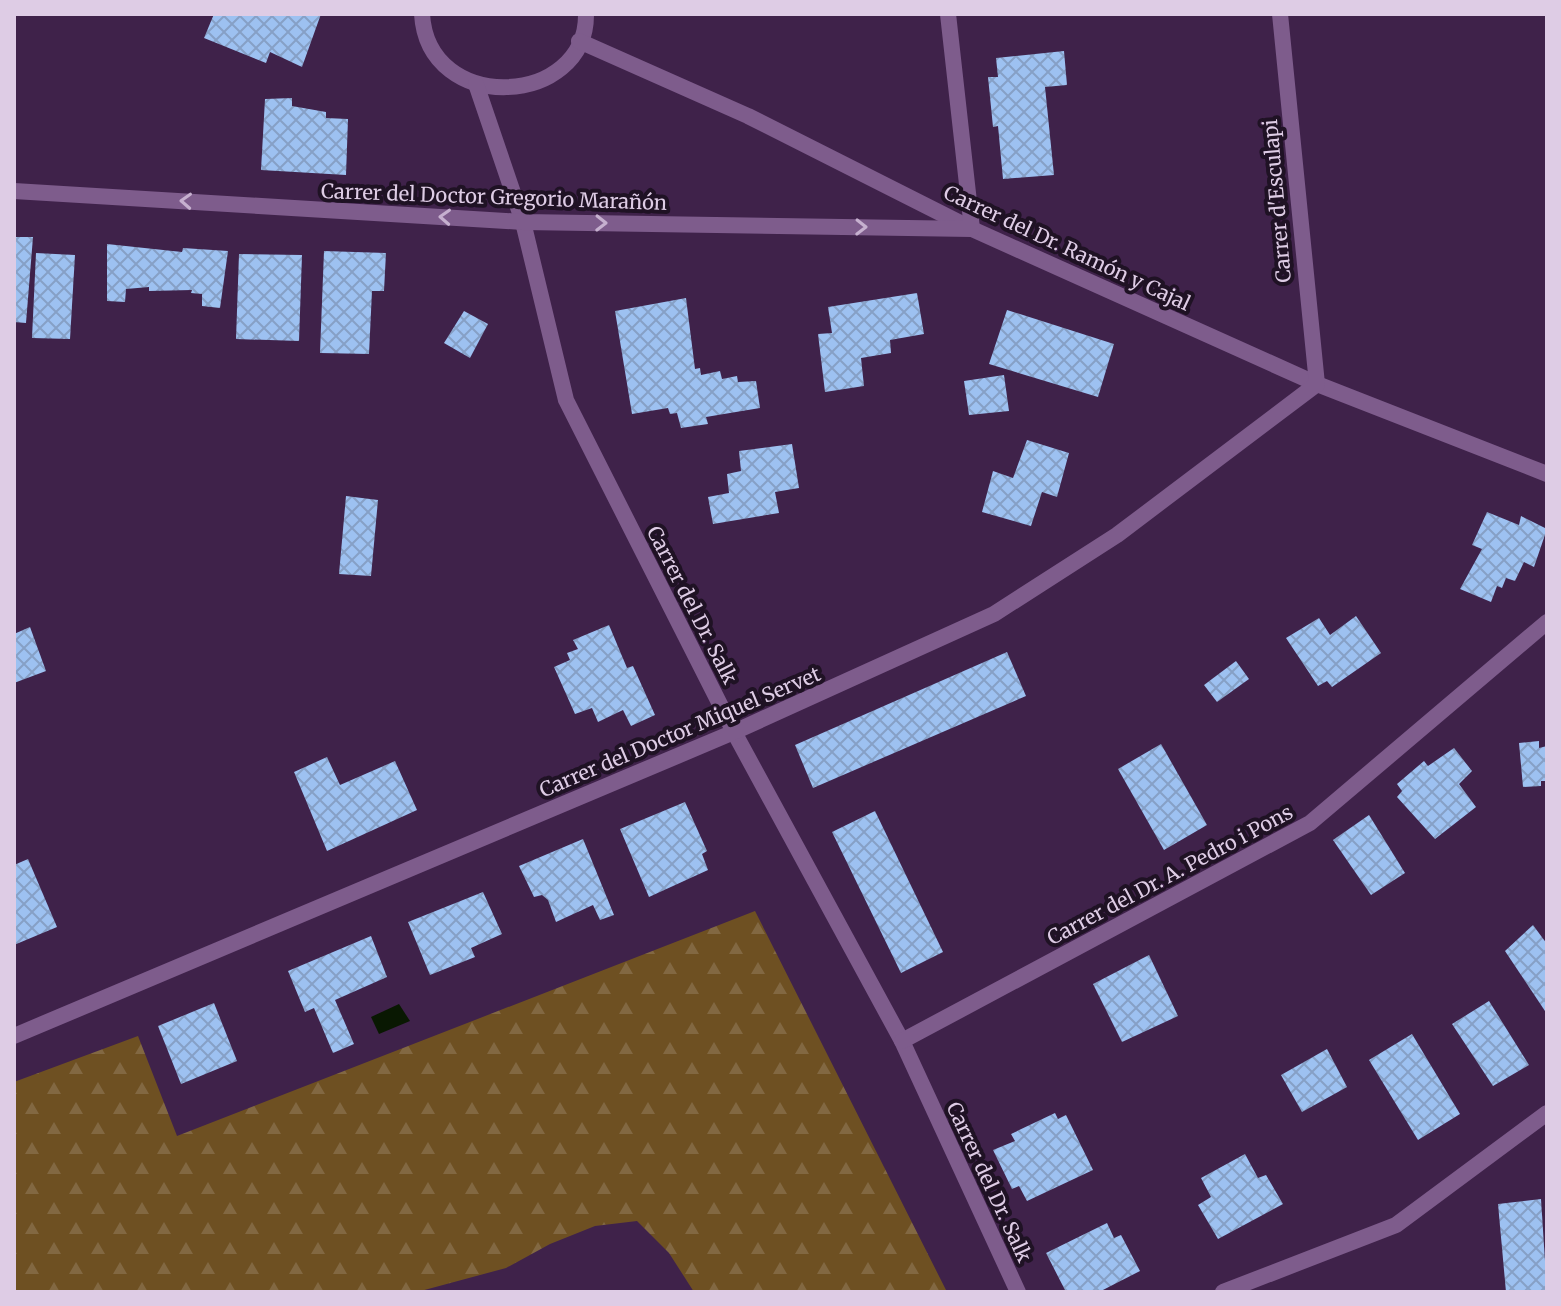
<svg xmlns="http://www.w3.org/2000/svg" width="1561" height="1306" font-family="Merriweather,serif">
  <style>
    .forest { fill: url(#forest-firs) }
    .water { fill: #091802 }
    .building { fill: url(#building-cross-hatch) }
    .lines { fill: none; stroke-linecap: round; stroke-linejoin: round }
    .street { stroke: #7e5c8c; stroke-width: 16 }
    .oneway { stroke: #c6b0cf }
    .labels { text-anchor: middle; stroke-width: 8; stroke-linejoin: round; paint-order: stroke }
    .street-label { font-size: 20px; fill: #decce5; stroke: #1f1224 }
  </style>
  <defs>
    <pattern id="forest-firs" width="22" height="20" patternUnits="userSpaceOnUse" patternTransform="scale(2)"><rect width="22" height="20" fill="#6e5022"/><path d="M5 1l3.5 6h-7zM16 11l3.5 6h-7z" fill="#826842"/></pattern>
    <pattern id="building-cross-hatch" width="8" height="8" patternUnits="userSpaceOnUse" patternTransform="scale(2)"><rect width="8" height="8" fill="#9dc1f1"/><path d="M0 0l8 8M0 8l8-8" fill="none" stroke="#86a0c6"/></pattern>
  </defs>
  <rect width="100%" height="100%" fill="#3f224a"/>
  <polygon class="forest" points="755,911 947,1292 694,1292 669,1253 637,1221 595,1226 550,1244 506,1268 417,1292 14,1292 14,1082 138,1036 177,1136"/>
  <polygon class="water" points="399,1004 410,1021 379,1034 371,1017"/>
  <g class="building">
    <polygon points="214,14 321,14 302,67 270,52 266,63 204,38"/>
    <polygon points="1064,51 1067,85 1045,87 1054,175 1003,179 998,126 993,127 988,77 998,77 996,58"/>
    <polygon points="292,98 292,106 326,112 326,118 348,119 346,175 261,170 265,99"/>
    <polygon points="14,237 33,237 26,323 14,322"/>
    <polygon points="107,244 182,252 183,248 228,251 220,308 202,306 202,294 191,293 192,290 149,291 149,287 126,289 125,302 107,301"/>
    <polygon points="324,251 386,253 384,291 372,291 369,354 320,353"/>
    <polygon points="36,253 75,255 70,339 32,338"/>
    <polygon points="239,254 302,255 299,341 236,339"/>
    <polygon points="917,293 924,334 890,340 891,353 861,358 864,386 825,392 818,334 832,333 828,307"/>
    <polygon points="686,298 695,369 700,368 701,375 720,371 722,379 737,376 738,382 756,381 760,408 706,417 708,424 681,428 677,413 670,414 668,408 632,414 615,311"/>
    <polygon points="1007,310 1114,344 1098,397 989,364"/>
    <polygon points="464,311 488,324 470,358 444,343"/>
    <polygon points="1004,375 1009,411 969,415 964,381"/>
    <polygon points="1027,440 1069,453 1057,497 1042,492 1031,526 982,512 993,471 1013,478"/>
    <polygon points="792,444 799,488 775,492 779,513 713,524 708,497 729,493 727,474 741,471 739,451"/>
    <polygon points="346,496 378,500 371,576 339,574"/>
    <polygon points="1487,512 1519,525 1521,516 1547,529 1534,567 1524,562 1515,581 1506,578 1502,588 1497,586 1491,602 1460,589 1482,549 1472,545"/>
    <polygon points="1356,616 1381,653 1332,687 1327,681 1318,686 1286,638 1319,618 1330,635"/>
    <polygon points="609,625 627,668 633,666 655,715 631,726 623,710 598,722 592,708 575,714 554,667 570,660 567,653 578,649 573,640"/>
    <polygon points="30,627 46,671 14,683 14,634"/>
    <polygon points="1007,652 1026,696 813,788 795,745"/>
    <polygon points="1236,661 1249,679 1217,702 1204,685"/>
    <polygon points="1539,741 1539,748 1547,746 1547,781 1541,781 1541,786 1523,787 1519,743"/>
    <polygon points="1161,744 1207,825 1164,850 1118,769"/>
    <polygon points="1454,748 1472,771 1459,784 1476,807 1435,839 1397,797 1402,791 1397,784 1424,761 1428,766"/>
    <polygon points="327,757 340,785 395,761 417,810 327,851 294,772"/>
    <polygon points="685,802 707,851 702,854 708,870 649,897 620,829"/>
    <polygon points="875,811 943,952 901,973 832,832"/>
    <polygon points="1369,815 1405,873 1371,895 1333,840"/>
    <polygon points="583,839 614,915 600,920 593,905 556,922 548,900 542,895 534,897 519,866"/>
    <polygon points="28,859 57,927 14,945 14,865"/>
    <polygon points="483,892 502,934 471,948 475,957 430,975 408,922"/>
    <polygon points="1533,925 1547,944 1547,1014 1505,951"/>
    <polygon points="371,936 387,977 335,1000 354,1044 333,1053 314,1008 305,1012 288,971"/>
    <polygon points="1149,955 1178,1016 1122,1042 1093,984"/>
    <polygon points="1489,1001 1529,1065 1493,1086 1452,1024"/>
    <polygon points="214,1003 237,1061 181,1084 158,1026"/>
    <polygon points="1412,1034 1460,1114 1418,1140 1369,1060"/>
    <polygon points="1327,1049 1347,1087 1302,1112 1281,1075"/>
    <polygon points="1055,1113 1058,1119 1066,1115 1093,1170 1027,1201 1019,1186 1012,1189 993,1150 1015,1141 1011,1134"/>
    <polygon points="1245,1154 1258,1178 1266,1175 1283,1204 1218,1239 1198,1205 1211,1197 1201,1178"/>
    <polygon points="1541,1199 1547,1292 1506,1292 1498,1204"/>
    <polygon points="1107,1223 1114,1238 1121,1235 1140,1271 1099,1292 1066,1292 1046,1253"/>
  </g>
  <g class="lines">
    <g class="street">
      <path d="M 422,14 C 428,116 587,107 586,14"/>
      <polyline points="579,41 748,116 972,229 1317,384 1547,474"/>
      <polyline points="476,84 523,222 566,400 734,732 902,1041 1018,1292"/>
      <polyline points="14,191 523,222 972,229 948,14"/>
      <polyline points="14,1036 734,732 994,614 1117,535 1317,384 1280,14"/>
      <polyline points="902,1041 1310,823 1547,622"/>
      <polyline points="1223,1292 1396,1225 1547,1113"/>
    </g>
  </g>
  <defs><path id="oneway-chevron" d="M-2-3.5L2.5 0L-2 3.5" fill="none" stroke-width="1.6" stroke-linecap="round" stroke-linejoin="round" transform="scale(2)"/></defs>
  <g class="oneway">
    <use href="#oneway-chevron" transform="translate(186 201) rotate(-177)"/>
    <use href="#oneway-chevron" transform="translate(445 217) rotate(-177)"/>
    <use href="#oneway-chevron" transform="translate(601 223) rotate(1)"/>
    <use href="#oneway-chevron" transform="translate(861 227) rotate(1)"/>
  </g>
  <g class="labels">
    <g class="street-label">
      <text transform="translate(494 197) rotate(2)" y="7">Carrer del Doctor Gregorio Marañón</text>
      <text transform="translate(1277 201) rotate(-95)" y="7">Carrer d'Esculapi</text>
      <text transform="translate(1067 248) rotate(25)" y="7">Carrer del Dr. Ramón y Cajal</text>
      <text transform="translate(692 605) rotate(63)" y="7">Carrer del Dr. Salk</text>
      <text transform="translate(680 732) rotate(-23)" y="7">Carrer del Doctor Miquel Servet</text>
      <text transform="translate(1170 875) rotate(-28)" y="7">Carrer del Dr. A. Pedro i Pons</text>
      <text transform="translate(989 1182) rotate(65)" y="7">Carrer del Dr. Salk</text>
    </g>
  </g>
  <rect width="1561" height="1306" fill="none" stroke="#decce5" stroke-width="32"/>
</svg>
